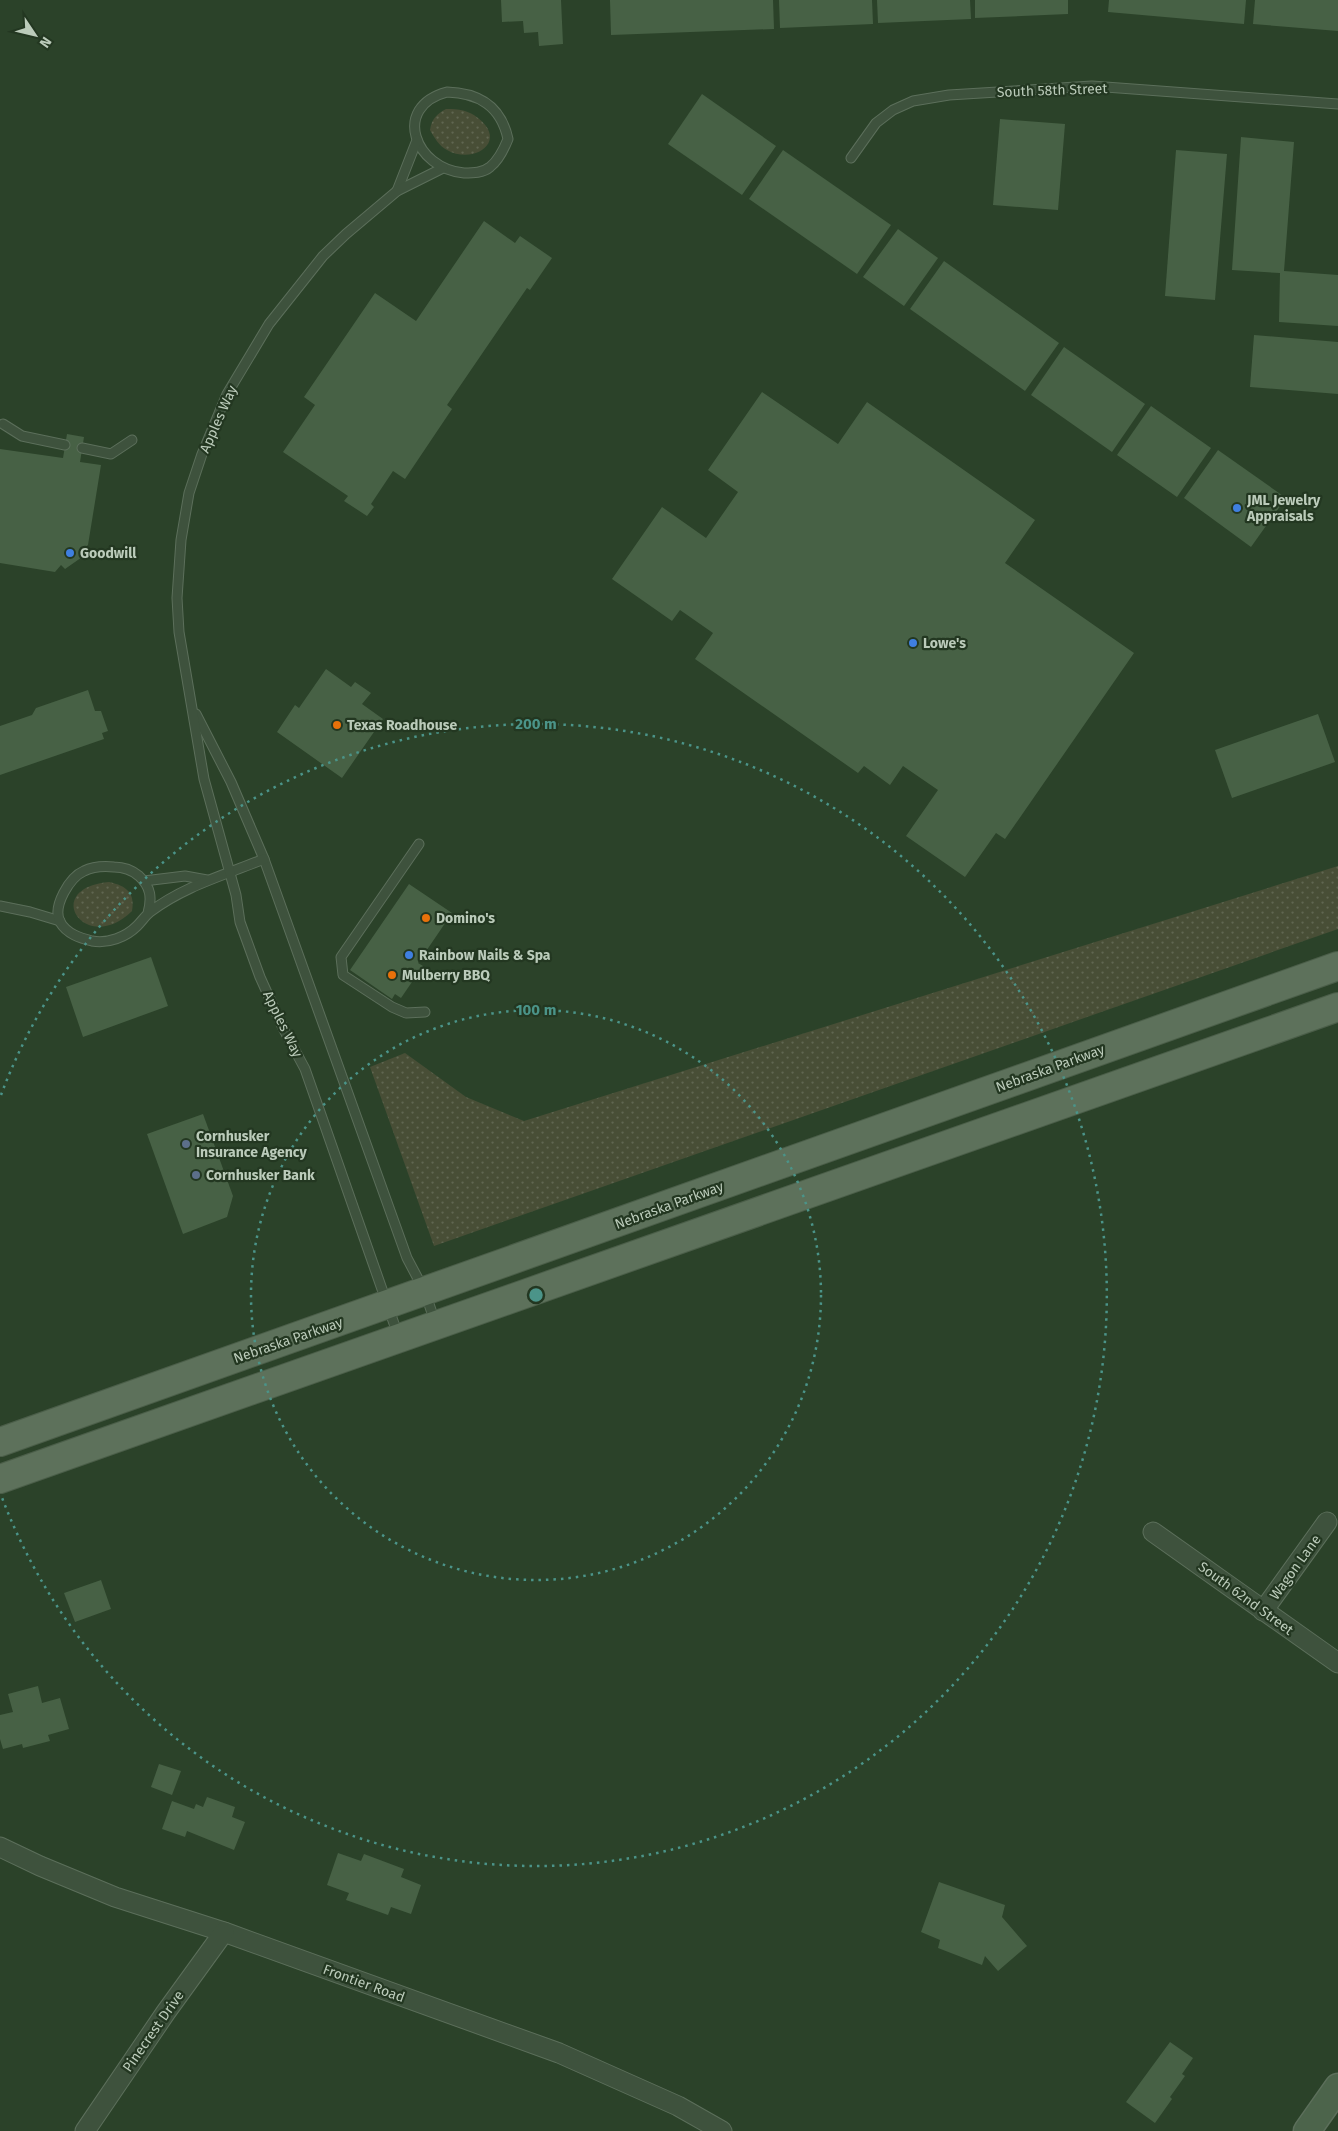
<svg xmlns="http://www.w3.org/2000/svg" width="1338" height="2131" font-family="'Fira Sans',sans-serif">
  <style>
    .green { fill: url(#green-dots) }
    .building { fill: #476145 }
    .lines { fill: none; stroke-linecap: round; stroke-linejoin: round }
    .lane-casing { stroke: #5c6f5b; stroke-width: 11 }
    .street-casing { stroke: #5c6f5b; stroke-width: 21 }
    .secondary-casing { stroke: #5c6f5b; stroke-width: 29 }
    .primary-casing { stroke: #4b5e49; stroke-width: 30 }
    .lane { stroke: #3e523d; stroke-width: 9 }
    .street { stroke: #3e523d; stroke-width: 19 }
    .secondary { stroke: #4c644b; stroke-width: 26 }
    .primary { stroke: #5d715b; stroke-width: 28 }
    .ring { fill: none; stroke: #4b9489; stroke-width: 2.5; stroke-dasharray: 2.5 5 }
    .shop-dot { fill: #3f7fe0; stroke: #233721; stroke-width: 2 }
    .food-dot { fill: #e8710a; stroke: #233721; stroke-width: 2 }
    .service-dot { fill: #5c6f8a; stroke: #233721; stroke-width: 2 }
    .labels { text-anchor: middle; stroke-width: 4.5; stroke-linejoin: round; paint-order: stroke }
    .street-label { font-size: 14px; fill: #bbcbba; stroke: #233721 }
    .poi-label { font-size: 14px; font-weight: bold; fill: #bbcbba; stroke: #233721; text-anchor: start }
    .centre { fill: #4b9489; stroke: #233721; stroke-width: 2.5 }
    .ring-label { font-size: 15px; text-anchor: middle; font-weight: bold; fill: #4b9489; stroke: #233721; stroke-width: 4.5; stroke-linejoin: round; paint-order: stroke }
  </style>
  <defs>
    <pattern id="green-dots" width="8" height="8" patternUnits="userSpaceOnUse" patternTransform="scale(1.25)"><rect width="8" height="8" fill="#484e36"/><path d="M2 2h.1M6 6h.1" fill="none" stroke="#606651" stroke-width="1.8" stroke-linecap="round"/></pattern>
  </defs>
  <rect width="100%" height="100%" fill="#2b4229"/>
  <g class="green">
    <path d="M 446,109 C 459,109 468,110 478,118 C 509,142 473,165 447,150 C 439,146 434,137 430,130 C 432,118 437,114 446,109 Z"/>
    <polygon points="1338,866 1338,929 434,1246 370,1067 405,1053 466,1097 524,1121"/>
    <path d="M 109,882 C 127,886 135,893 132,911 C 85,957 40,888 109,882 Z"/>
  </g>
  <g class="building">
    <polygon points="501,0 561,0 563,44 539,46 538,32 524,33 523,21 502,22"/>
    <polygon points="610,0 773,0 774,29 611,35"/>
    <polygon points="779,0 872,0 873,24 780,28"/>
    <polygon points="877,0 970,0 971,19 878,23"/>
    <polygon points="975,0 1068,0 1068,14 975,18"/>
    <polygon points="1109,0 1246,0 1244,24 1108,12"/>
    <polygon points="1255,0 1338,0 1338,31 1253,24"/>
    <polygon points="702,94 776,146 742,195 668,144"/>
    <polygon points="1000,119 1065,124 1058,210 993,205"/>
    <polygon points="1241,137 1294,142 1284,271 1338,275 1338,326 1279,322 1280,273 1232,270"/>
    <polygon points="783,150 891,225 857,274 749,199"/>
    <polygon points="1176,150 1227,154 1215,300 1165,296"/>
    <polygon points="484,221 515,243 520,236 552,258 530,290 527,288 447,405 452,409 405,479 393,471 371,504 374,507 367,516 344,501 348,496 283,452 315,405 304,397 375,293 416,321"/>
    <polygon points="898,229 938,258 904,306 863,277"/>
    <polygon points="944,261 1059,343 1025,391 910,309"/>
    <polygon points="1254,335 1338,342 1338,394 1250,387"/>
    <polygon points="1064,347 1145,404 1112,452 1031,395"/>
    <polygon points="762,392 838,444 867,402 1035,520 1005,563 1134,653 1005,839 996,833 965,877 906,836 938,790 903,766 890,785 864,766 858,773 695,659 713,633 680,610 672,621 612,579 662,507 706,538 738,492 708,470"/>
    <polygon points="1151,406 1211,448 1177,497 1117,455"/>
    <polygon points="67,434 84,437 80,462 101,465 88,545 82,550 85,555 65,569 61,565 55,572 0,563 0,449 63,458"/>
    <polygon points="1218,450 1286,498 1251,547 1184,498"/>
    <polygon points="326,669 351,687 355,682 371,693 362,704 383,719 342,778 277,732 295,705 299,708"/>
    <polygon points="88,690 95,711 101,711 108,731 102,733 104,739 0,775 0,726 32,715 36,708"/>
    <polygon points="1318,714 1335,762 1232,798 1215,750"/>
    <polygon points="409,884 452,913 418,963 423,966 401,998 395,994 392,999 350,970"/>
    <polygon points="151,957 168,1006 83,1037 66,987"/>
    <polygon points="203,1114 233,1196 227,1217 183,1234 147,1134"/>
    <polygon points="101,1580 111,1609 75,1622 64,1593"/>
    <polygon points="38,1686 42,1703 60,1698 69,1729 48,1735 50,1741 23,1748 22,1744 3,1749 0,1739 0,1715 13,1712 8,1694"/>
    <polygon points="159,1764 181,1771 172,1795 151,1787"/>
    <polygon points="207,1797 235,1807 232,1817 245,1822 234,1850 187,1831 185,1837 162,1829 172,1801 194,1809 196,1804 203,1807"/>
    <polygon points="338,1853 361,1861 364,1854 404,1869 401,1877 421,1885 411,1914 391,1907 388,1915 346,1900 349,1893 327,1885"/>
    <polygon points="939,1882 1005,1905 1002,1917 1027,1946 998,1971 985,1956 982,1965 938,1948 940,1940 921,1932"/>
    <polygon points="1170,2042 1193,2058 1182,2074 1185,2076 1170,2097 1172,2099 1155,2123 1126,2102"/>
  </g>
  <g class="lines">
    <g class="lane-casing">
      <g id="lane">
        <path d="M 447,92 C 479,93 501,106 508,139 C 504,149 499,160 490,167 C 483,173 473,173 464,173 C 415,169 391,107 447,92 Z"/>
        <polyline points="851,158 876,123 893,110 913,101 949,95 1092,86 1338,104"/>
        <polyline points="397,191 417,140"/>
        <polyline points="3,424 22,436 65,445"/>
        <polyline points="82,448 111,454 132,440"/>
        <polyline points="196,714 231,782 264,859 407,1258 425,1292 435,1322"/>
        <polyline points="419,844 341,957 343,975 392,1007 406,1013 425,1012"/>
        <polyline points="144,881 185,876 207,880"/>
        <polyline points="0,906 30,912 60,921"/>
        <path d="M 148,913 C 152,898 151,887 139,876 C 132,870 123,867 114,867 C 104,866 94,866 84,871 C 70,877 52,906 60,922 C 67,934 80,938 92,941 C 108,944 126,937 137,926 C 142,921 145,916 150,912 C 184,886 225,875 264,859"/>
        <polyline points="398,1335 305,1069 283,1028 260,977 240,922 236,895 204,779 179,632 177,598 181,540 189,493 202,454 227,394 269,324 323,256 346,234 397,191 443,168"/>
      </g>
    </g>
    <g class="street-casing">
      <g id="street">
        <polyline points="1153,1532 1338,1663"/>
        <polyline points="1263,1611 1327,1522"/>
        <polyline points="0,1847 40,1866 115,1897 224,1932 559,2053 678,2106 722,2131"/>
        <polyline points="85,2131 166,2012 224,1932"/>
      </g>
    </g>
    <g class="secondary-casing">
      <polyline id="secondary" points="1307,2131 1338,2087"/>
    </g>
    <g class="primary-casing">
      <g id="primary">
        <polyline points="0,1442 1338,966"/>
        <polyline points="0,1479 1338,1007"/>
      </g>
    </g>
    <use href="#lane" class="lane"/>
    <use href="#street" class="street"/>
    <use href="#secondary" class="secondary"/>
    <use href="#primary" class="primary"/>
  </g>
  <g class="ring">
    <circle cx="536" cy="1295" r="285"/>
    <path d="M1 1095A571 571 0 1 1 1 1495"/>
  </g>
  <g class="shop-dot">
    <circle cx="1237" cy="508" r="5"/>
    <circle cx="70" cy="553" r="5"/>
    <circle cx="913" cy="643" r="5"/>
    <circle cx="409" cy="955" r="5"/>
  </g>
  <g class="food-dot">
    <circle cx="337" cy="725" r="5"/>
    <circle cx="426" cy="918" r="5"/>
    <circle cx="392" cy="975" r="5"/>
  </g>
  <g class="service-dot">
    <circle cx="186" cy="1144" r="5"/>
    <circle cx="196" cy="1175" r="5"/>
  </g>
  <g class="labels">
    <g class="street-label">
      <text transform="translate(1052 90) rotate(-2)" y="5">South 58th Street</text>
      <text transform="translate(218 419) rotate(-66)" y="5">Apples Way</text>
      <text transform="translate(283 1024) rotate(64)" y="5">Apples Way</text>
      <text transform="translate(1050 1068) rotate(-20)" y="5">Nebraska Parkway</text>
      <text transform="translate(669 1205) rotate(-20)" y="5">Nebraska Parkway</text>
      <text transform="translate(288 1340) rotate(-19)" y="5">Nebraska Parkway</text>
      <text transform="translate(1295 1567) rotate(-54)" y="5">Wagon Lane</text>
      <text transform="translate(1246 1598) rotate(36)" y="5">South 62nd Street</text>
      <text transform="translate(364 1983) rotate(20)" y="5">Frontier Road</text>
      <text transform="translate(153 2031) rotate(-55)" y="5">Pinecrest Drive</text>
    </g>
    <g class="poi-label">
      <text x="1247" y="505">JML Jewelry<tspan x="1247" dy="16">Appraisals</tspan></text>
      <text x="80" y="558">Goodwill</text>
      <text x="923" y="648">Lowe's</text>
      <text x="347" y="730">Texas Roadhouse</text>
      <text x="436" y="923">Domino's</text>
      <text x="419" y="960">Rainbow Nails &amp; Spa</text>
      <text x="402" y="980">Mulberry BBQ</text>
      <text x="196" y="1141">Cornhusker<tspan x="196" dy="16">Insurance Agency</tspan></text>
      <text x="206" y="1180">Cornhusker Bank</text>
    </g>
  </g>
  <circle cx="536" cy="1295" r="8" class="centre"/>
  <g class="ring-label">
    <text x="536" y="729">200 m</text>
    <text x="536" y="1015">100 m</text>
  </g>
  <g transform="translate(35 35) rotate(125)" stroke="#233721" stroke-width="4" paint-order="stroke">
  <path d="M0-4L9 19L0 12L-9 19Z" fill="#bbcbba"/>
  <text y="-8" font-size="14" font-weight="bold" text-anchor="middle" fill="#bbcbba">N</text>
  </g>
</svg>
